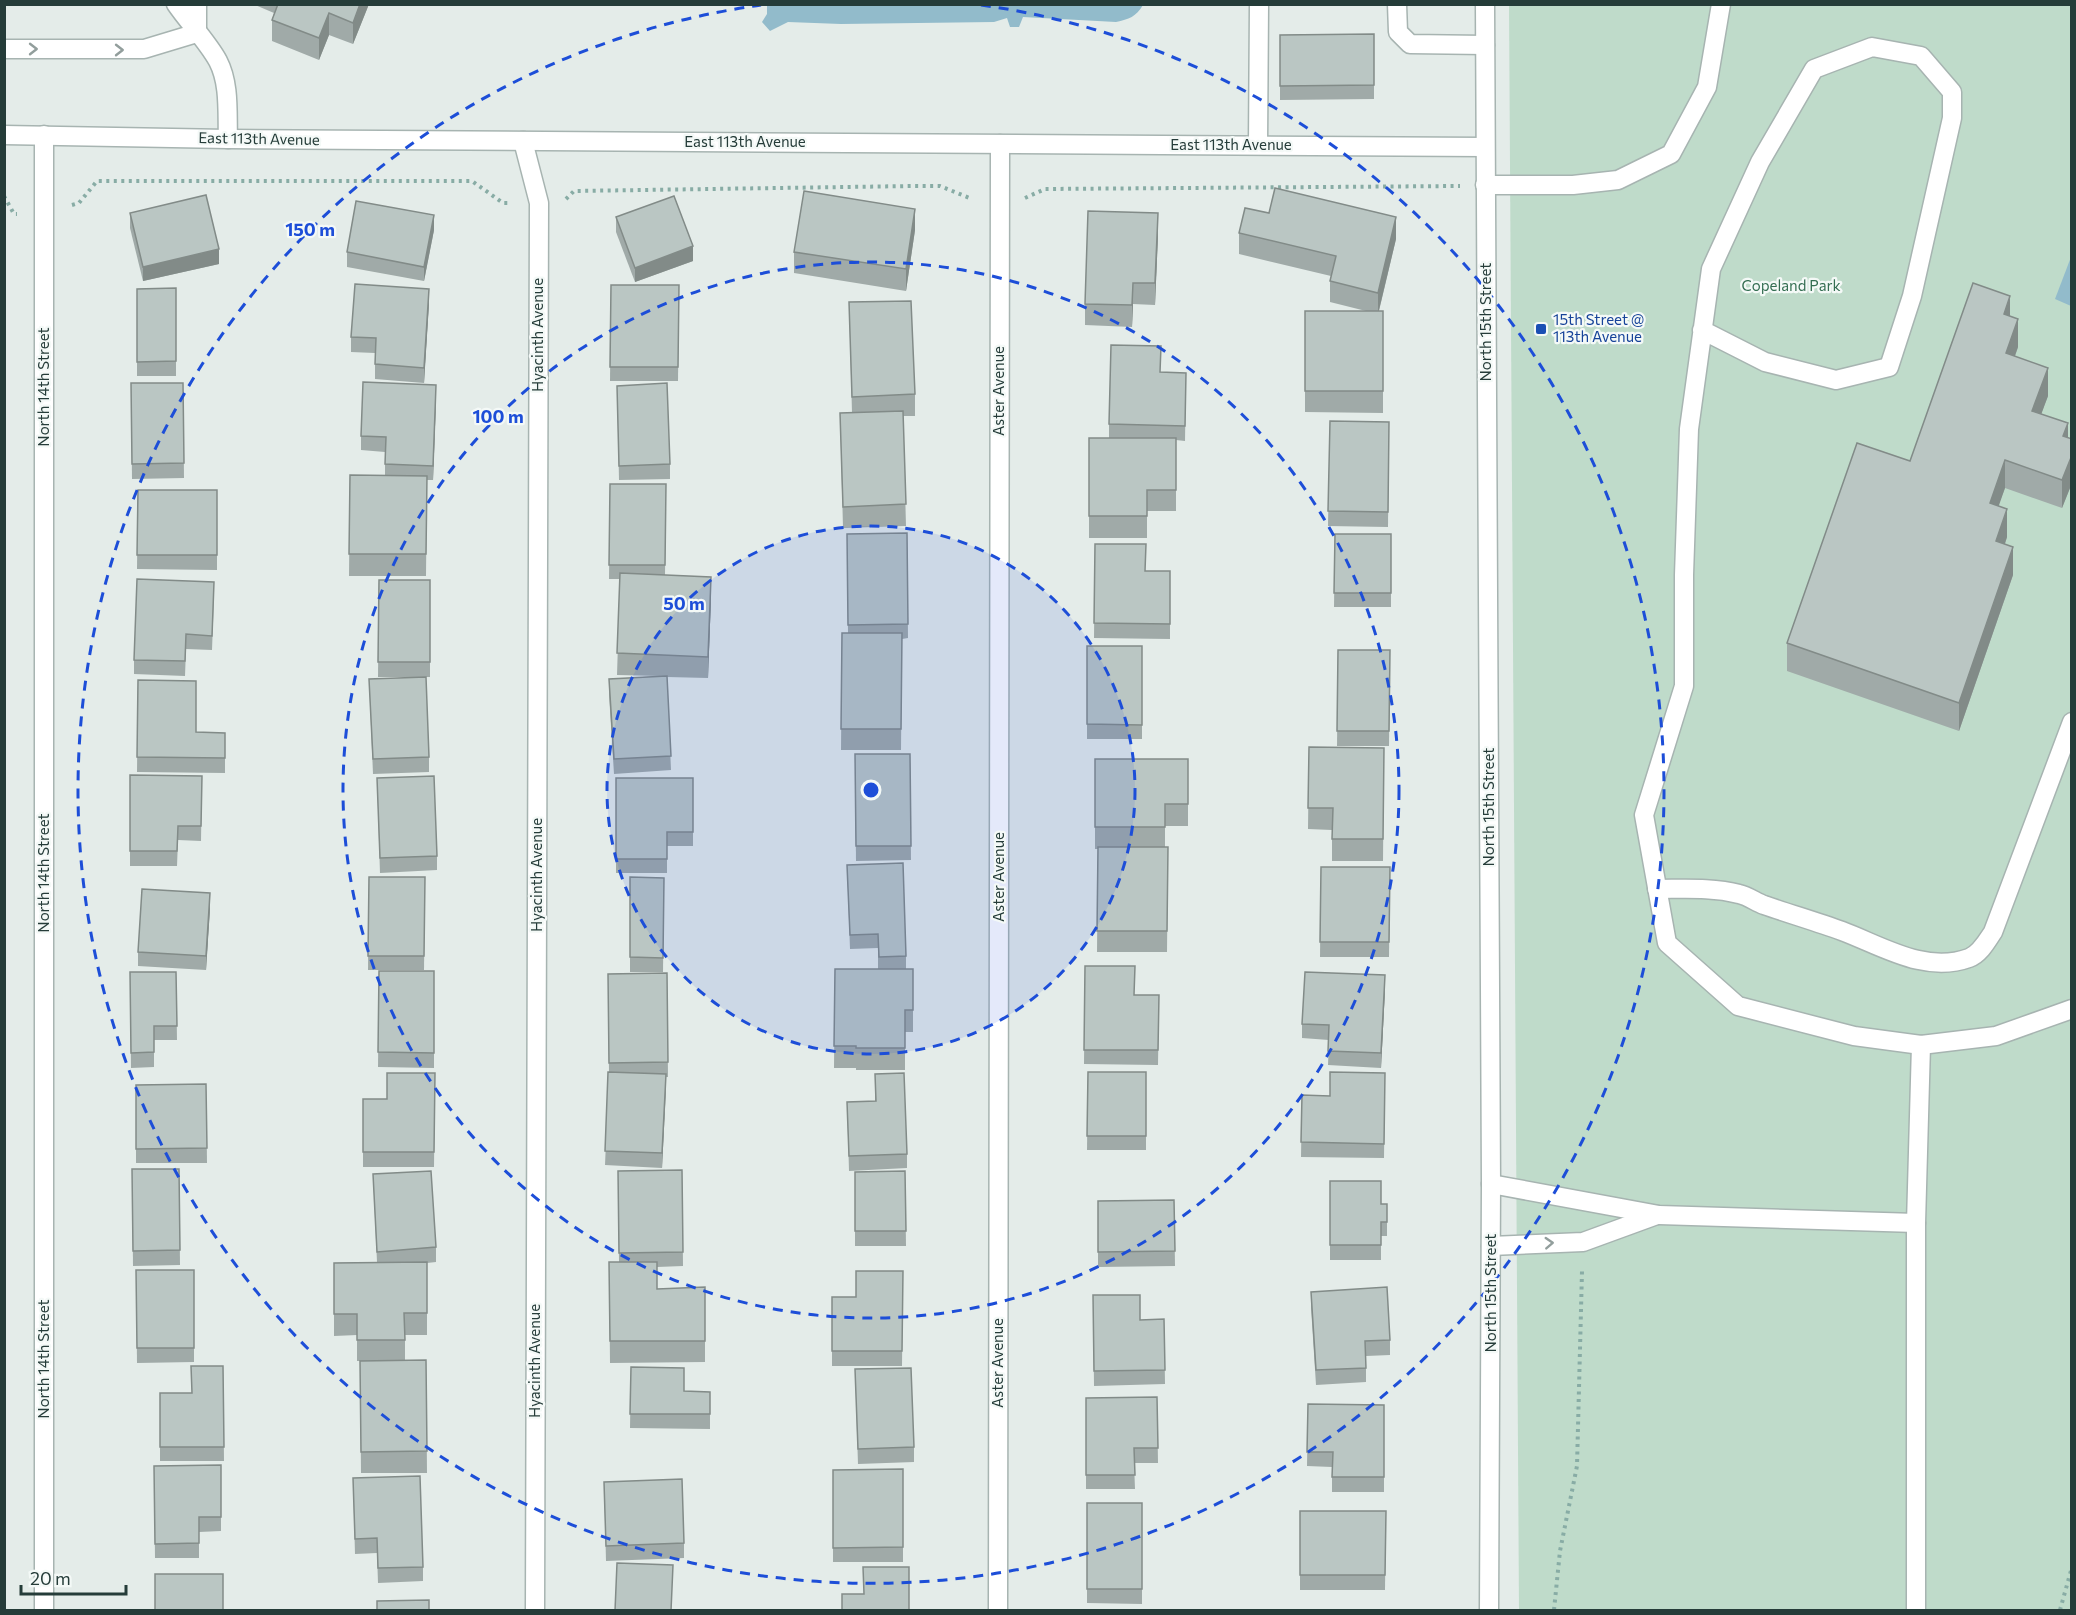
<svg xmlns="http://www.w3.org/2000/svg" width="2076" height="1615" font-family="Commissioner,sans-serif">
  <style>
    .green { fill: #bfdbca }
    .water { fill: #92bbcb }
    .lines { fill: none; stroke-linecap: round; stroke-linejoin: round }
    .minor-casing { stroke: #a7b4b1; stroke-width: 21 }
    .path { stroke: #88aca5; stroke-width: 4; stroke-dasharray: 3 4.5; stroke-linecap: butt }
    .minor { stroke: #fff; stroke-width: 18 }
    .wall { fill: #a0aaa8 }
    .shaded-wall { fill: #828b88 }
    .building { fill: #bac6c3; stroke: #828b88; stroke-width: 1.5 }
    .oneway { stroke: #929e9c }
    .ring { fill: none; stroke: #1d4ed8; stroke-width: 3; stroke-dasharray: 10 8 }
    .transit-dot { fill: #1a4fb4; stroke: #f4f9f7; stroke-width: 2 }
    .labels { text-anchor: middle; stroke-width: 4.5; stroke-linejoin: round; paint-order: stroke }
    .street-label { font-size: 15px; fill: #253c39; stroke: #f4f9f7 }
    .park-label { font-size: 15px; fill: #346e52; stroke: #f4f9f7 }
    .transit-label { font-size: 15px; fill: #164399; stroke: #f4f9f7; text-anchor: start }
    .centre { fill: #1d4ed8; stroke: #f4f9f7; stroke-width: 3 }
    .ring-label { font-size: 18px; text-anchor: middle; font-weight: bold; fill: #1d4ed8; stroke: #f4f9f7; stroke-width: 4.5; stroke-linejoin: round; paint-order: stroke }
  </style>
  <rect width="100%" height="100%" fill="#e4ece9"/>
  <polygon class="green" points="1509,5 2071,5 2071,1610 1519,1610"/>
  <g class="water">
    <path d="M 767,4 L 1143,4 L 1143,5 C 1136,17 1129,19 1116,22 L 1023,17 L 1019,27 L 1010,27 L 1007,18 L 994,22 L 841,24 L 788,22 L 770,31 L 762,22 L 767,14 Z"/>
    <polygon points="2071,257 2071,306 2055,299"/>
  </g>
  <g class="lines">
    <g class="minor-casing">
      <g id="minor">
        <path d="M 176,4 C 189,23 207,41 218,61 C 230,84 227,113 228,139"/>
        <polyline points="1397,4 1398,32 1410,44 1485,45"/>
        <polyline points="1485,4 1491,1184 1489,1610"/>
        <polyline points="197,33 197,4"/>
        <polyline points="4,49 144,49 197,33"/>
        <polyline points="4,135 228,139 1485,147"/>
        <polyline points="44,135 44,1610"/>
        <polyline points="523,141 539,203 535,1610"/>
        <polyline points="1258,145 1259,4"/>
        <polyline points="1485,185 1573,185 1618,180 1671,154 1707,87 1721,4"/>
        <polyline points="1702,330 1765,362 1836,380 1889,367 1912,296 1952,118 1952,92 1921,56 1872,47 1814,69 1760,162 1711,269 1689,429 1684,575 1684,686 1644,815 1667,943 1738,1006 1854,1036 1921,1045 1916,1223 1916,1610"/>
        <path d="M 1657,889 C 1684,889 1713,887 1739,894 C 1748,896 1756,902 1764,905 C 1790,914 1817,922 1842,931 C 1882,946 1925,974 1969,958 C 1980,954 1987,941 1993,932 L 2072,722"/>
        <polyline points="1921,1045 1996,1036 2072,1009"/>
        <polyline points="1491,1184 1659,1215 1916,1223"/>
        <polyline points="1491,1246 1583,1242 1657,1215"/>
        <polyline points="998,1610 1000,144"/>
      </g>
    </g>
    <g class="path">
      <polyline points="4,196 14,214 17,214"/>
      <polyline points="1025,198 1045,189 1460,186"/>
      <polyline points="566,199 574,191 913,186 940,186 972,199"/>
      <polyline points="72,205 79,203 97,181 472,181 503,203 511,203"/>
      <polyline points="1554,1610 1560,1551 1577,1466 1582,1271"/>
      <polyline points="2060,1610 2072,1567"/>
    </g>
    <use href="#minor" class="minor"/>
  </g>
  <g class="wall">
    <polygon points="253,4 369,4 353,44 329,35 319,60 272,41 272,20 274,13"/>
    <polygon points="1374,34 1374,99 1280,100 1280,35"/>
    <polygon points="130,213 219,264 143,281 130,228"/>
    <polygon points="1269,213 1396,239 1379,311 1383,311 1383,413 1305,412 1305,311 1366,311 1330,302 1330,281 1331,276 1239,254 1239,233"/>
    <polygon points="616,217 693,261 635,282 616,232"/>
    <polygon points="434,230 424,281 347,267 347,252"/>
    <polygon points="915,230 906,291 794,273 794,252"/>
    <polygon points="1158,235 1155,305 1133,304 1132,327 1085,325 1085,304"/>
    <polygon points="611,285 679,285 678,381 610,381"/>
    <polygon points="176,288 176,376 137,376 137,289"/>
    <polygon points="849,302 915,394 915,416 903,416 906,526 843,528 840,413 852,413"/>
    <polygon points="429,303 424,383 375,379 375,353 351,352 351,337"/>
    <polygon points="2010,316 2018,347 2015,356 2048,396 2041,414 2068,438 2072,439 2072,483 2062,508 2005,488 1998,506 2007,537 2005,544 2013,575 1959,731 1787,671 1787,643 1910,461"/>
    <polygon points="1161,372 1186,373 1185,441 1176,440 1176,511 1147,511 1147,538 1089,538 1089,438 1109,438 1109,424"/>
    <polygon points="131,383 183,383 184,478 132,479"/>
    <polygon points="617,386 670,464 670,479 619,480"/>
    <polygon points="436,400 433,480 427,480 426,576 349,576 350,475 385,476 385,452 361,450 361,436"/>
    <polygon points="1330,421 1389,422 1388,527 1328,526"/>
    <polygon points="610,484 666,484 665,575 711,598 708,678 667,677 671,770 614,774 609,694 609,679 659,676 617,675 620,579 609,579"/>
    <polygon points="138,490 217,490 217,570 137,569"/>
    <polygon points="907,533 908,638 902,639 901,750 841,750 842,633 848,633 847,534"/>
    <polygon points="1335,534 1391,534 1391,607 1334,607"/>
    <polygon points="1095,544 1146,571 1170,571 1170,639 1094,638"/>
    <polygon points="379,580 430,580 430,677 378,677"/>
    <polygon points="214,596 212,650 186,649 185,676 134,674 134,660"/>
    <rect x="1087" y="646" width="55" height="93"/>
    <polygon points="1338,650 1390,650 1389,746 1337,746"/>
    <polygon points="369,679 429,757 429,772 373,774"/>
    <polygon points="138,680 196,732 225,733 225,773 137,772"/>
    <polygon points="1309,747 1384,748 1383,861 1332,861 1332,830 1308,829"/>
    <polygon points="855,754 910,754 911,860 856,861"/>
    <polygon points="1095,759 1188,759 1188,826 1165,826 1165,847 1168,847 1167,952 1097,952 1098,849 1095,849"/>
    <polygon points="130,775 202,776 201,841 178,840 177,866 130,866"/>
    <polygon points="377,778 437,856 437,870 380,873"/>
    <polygon points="616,778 693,778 693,846 667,846 667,873 616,873"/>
    <polygon points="847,865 906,956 906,969 913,969 913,1032 905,1032 905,1070 856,1070 856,1068 834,1068 835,969 878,969 878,948 850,949"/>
    <polygon points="1321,867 1390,867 1389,957 1320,957"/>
    <polygon points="369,877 425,877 424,970 368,970"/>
    <polygon points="630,877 664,878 663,972 630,972"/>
    <polygon points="210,908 206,970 138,966 138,952"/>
    <polygon points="1085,966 1135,995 1159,995 1158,1065 1084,1064"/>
    <polygon points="379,971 434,971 434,1068 378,1067"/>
    <polygon points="130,972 176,972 177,1040 154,1040 154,1067 131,1068"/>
    <polygon points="667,973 668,1077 666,1077 662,1168 605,1165 609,1072 608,974"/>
    <polygon points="1385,989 1381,1068 1328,1065 1329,1040 1302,1038 1302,1024"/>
    <polygon points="1088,1072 1146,1072 1146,1150 1087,1150"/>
    <polygon points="435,1073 434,1167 363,1167 363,1099 387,1099"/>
    <polygon points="1385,1073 1384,1158 1301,1157 1302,1095 1330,1096"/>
    <polygon points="875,1074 907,1154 907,1168 849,1171 847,1102 875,1101"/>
    <polygon points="206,1084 207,1163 136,1163 136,1085"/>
    <polygon points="132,1169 179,1169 180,1265 133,1266"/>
    <polygon points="682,1170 683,1266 657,1267 657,1289 705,1287 705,1362 610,1363 609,1262 619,1262 618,1171"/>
    <polygon points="905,1171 906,1246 855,1246 855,1172"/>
    <polygon points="373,1174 436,1247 436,1262 427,1263 427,1335 405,1335 405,1360 426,1360 427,1473 361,1473 360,1361 357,1361 357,1335 334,1336 334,1263 377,1262"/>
    <polygon points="1330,1181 1381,1204 1387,1204 1387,1236 1381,1236 1381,1260 1330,1260"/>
    <polygon points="1174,1200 1175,1266 1098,1267 1098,1201"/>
    <polygon points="136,1270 194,1270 194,1362 137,1363"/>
    <polygon points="903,1271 902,1366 832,1366 832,1297 856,1297"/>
    <polygon points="1311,1292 1390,1340 1390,1355 1366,1356 1366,1382 1316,1385 1311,1307"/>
    <polygon points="1093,1295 1140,1320 1164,1319 1165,1384 1094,1386"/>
    <polygon points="191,1366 223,1366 224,1461 160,1461 160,1393 192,1393"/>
    <polygon points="631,1367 684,1391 710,1392 710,1429 630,1428"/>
    <polygon points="855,1369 914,1447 914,1462 858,1464"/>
    <polygon points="1157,1397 1158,1463 1134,1463 1135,1489 1086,1489 1086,1398"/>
    <polygon points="1308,1404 1384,1405 1384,1492 1332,1492 1332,1467 1307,1466"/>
    <polygon points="221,1465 221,1531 199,1532 199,1558 155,1558 154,1466"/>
    <polygon points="903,1469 903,1562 833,1562 833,1470"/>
    <polygon points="353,1478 423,1567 423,1581 378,1583 377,1553 355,1554"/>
    <polygon points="604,1482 684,1543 684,1558 606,1561"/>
    <polygon points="1087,1503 1142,1503 1142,1604 1087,1603"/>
    <polygon points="1300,1511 1386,1511 1385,1590 1300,1590"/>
  </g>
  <g class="shaded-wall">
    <polygon points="360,4 369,4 353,44 353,23"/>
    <polygon points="329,13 329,35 319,60 319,38"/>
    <polygon points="915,209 915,230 906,291 906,269"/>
    <polygon points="1158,213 1158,235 1155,305 1155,283"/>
    <polygon points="434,215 434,230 424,281 424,267"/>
    <polygon points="1396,217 1396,239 1378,314 1378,293"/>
    <polygon points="693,246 693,261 635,282 635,268"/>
    <polygon points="219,249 219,264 143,281 143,267"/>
    <polygon points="1133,283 1133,304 1132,327 1132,305"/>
    <polygon points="429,289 429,303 424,383 424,368"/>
    <polygon points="2010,296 2010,324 2004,314"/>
    <polygon points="2018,319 2018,347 2006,381 2006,353"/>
    <polygon points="2048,368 2048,396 2032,439 2032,411"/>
    <polygon points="436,385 436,400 433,480 433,466"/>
    <polygon points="2068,423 2068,451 2063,436"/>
    <polygon points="2072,455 2072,483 2062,508 2062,480"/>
    <polygon points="2005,460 2005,488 1990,531 1990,503"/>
    <polygon points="2007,509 2007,537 1996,569 1996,541"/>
    <polygon points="2013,547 2013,575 1959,731 1959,703"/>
    <polygon points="711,577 711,598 708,678 708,657"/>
    <polygon points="210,893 210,908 206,970 206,956"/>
    <polygon points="1385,975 1385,989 1381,1068 1381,1053"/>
    <polygon points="666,1074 666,1089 662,1168 662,1153"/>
  </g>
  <g class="building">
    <polygon points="278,4 360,4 353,23 329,13 319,38 272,20"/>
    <polygon points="1374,34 1374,85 1280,86 1280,35"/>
    <polygon points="1275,188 1396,217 1378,293 1330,281 1336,256 1239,233 1245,208 1269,213"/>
    <polygon points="804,191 915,209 906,269 794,252"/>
    <polygon points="206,195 219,249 143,267 130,213"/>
    <polygon points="674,196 693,246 635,268 616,217"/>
    <polygon points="356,201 434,215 424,267 347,252"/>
    <polygon points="1088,211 1158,213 1155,283 1133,283 1132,305 1085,304"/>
    <polygon points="1973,283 2010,296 2004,314 2018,319 2006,353 2048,368 2032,411 2068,423 2063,436 2072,439 2072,455 2062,480 2005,460 1990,503 2007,509 1996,541 2013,547 1959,703 1787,643 1857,443 1910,461"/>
    <polygon points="355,284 429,289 424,368 375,364 376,338 351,337"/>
    <polygon points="611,285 679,285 678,367 610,367"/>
    <polygon points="176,288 176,361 137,362 137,289"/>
    <polygon points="911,301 915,394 852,397 849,302"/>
    <rect x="1305" y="311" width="78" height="80"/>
    <polygon points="1111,345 1161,346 1160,372 1186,373 1185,426 1109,424"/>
    <polygon points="363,382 436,385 433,466 385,464 386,437 361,436"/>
    <polygon points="131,383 183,383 184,463 132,464"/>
    <polygon points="667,383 670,464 619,466 617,386"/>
    <polygon points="903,411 906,504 843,507 840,413"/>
    <polygon points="1330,421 1389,422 1388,512 1328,511"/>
    <polygon points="1089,438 1176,438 1176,490 1147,490 1147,516 1089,516"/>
    <polygon points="350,475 427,476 426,554 349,554"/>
    <polygon points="610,484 666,484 665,565 609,565"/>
    <polygon points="138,490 217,490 217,555 137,555"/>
    <polygon points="907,533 908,624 848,625 847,534"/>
    <polygon points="1335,534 1391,534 1391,593 1334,593"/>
    <polygon points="1095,544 1146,544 1145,571 1170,571 1170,624 1094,623"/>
    <polygon points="620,573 711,577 708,657 617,653"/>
    <polygon points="137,579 214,582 212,636 186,634 185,661 134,660"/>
    <polygon points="379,580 430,580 430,662 378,662"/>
    <polygon points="842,633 902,633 901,729 841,729"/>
    <polygon points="1087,646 1142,646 1142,725 1087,724"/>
    <polygon points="1338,650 1390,650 1389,731 1337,731"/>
    <polygon points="667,676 671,756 614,759 609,679"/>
    <polygon points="426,677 429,757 373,759 369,679"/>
    <polygon points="138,680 196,681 196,732 225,733 225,758 137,757"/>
    <polygon points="1309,747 1384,748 1383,839 1332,839 1333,808 1308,808"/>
    <polygon points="855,754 910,754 911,846 856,846"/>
    <polygon points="1095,759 1188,759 1188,804 1165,804 1165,827 1095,827"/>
    <polygon points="130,775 202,776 201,826 178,826 177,851 130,851"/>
    <polygon points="434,776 437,856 380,858 377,778"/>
    <polygon points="616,778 693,778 693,832 667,832 667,859 616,859"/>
    <polygon points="1098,847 1168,847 1167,931 1097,931"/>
    <polygon points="903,863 906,956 879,957 878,934 850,935 847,865"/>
    <polygon points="1321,867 1390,867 1389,942 1320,942"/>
    <polygon points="369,877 425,877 424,956 368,956"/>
    <polygon points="630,877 664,878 663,958 630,957"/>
    <polygon points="142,889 210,893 206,956 138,952"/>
    <polygon points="1085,966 1135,966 1134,995 1159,995 1158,1050 1084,1050"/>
    <polygon points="835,969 913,969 913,1010 905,1010 905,1048 856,1048 856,1046 834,1046"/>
    <polygon points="379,971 434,971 434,1053 378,1052"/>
    <polygon points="130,972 176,972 177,1026 154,1026 154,1052 131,1053"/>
    <polygon points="1305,972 1385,975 1381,1053 1328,1051 1329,1025 1302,1024"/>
    <polygon points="667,973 668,1062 609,1063 608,974"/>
    <polygon points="608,1072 666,1074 662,1153 605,1151"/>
    <polygon points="1088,1072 1146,1072 1146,1136 1087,1136"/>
    <polygon points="1330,1072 1385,1073 1384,1144 1301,1142 1302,1095 1330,1096"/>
    <polygon points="387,1073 435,1073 434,1152 363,1152 363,1099 387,1099"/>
    <polygon points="904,1073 907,1154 849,1156 847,1102 876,1101 875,1074"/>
    <polygon points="206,1084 207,1148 136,1149 136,1085"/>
    <polygon points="132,1169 179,1169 180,1250 133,1251"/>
    <polygon points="682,1170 683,1252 619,1253 618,1171"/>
    <polygon points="431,1171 436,1247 377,1252 373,1174"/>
    <polygon points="905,1171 906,1231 855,1231 855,1172"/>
    <polygon points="1330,1181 1381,1181 1381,1204 1387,1204 1387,1222 1381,1222 1381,1245 1330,1245"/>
    <polygon points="1174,1200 1175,1251 1098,1252 1098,1201"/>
    <polygon points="427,1262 427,1313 404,1313 405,1340 357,1340 357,1314 334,1314 334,1263"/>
    <polygon points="609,1262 657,1262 657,1289 705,1287 705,1341 610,1341"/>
    <polygon points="136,1270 194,1270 194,1348 137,1348"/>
    <polygon points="856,1271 903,1271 902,1351 832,1351 832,1297 856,1297"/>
    <polygon points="1387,1287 1390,1340 1365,1341 1366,1368 1316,1370 1311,1292"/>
    <polygon points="1093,1295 1140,1295 1140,1320 1164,1319 1165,1370 1094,1371"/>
    <polygon points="426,1360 427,1451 361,1452 360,1361"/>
    <polygon points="191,1366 223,1366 224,1447 160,1447 160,1393 192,1393"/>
    <polygon points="631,1367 684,1368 684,1391 710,1392 710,1414 630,1414"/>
    <polygon points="911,1368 914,1447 858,1449 855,1369"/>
    <polygon points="1157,1397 1158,1448 1134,1448 1135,1475 1086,1475 1086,1398"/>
    <polygon points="1308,1404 1384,1405 1384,1477 1332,1477 1333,1452 1307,1452"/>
    <polygon points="221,1465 221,1517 199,1517 199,1543 155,1544 154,1466"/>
    <polygon points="903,1469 903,1547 833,1548 833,1470"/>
    <polygon points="420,1476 423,1567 378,1568 377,1538 355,1539 353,1478"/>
    <polygon points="682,1479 684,1543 606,1546 604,1482"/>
    <rect x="1087" y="1503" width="55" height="86"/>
    <polygon points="1300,1511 1386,1511 1385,1575 1300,1575"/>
    <polygon points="617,1563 673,1565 671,1611 615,1611"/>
    <polygon points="863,1567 909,1567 909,1611 842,1611 842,1594 864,1594"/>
    <rect x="155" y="1574" width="68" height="37"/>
    <polygon points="429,1600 429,1611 377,1611 377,1601"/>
  </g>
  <defs><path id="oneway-chevron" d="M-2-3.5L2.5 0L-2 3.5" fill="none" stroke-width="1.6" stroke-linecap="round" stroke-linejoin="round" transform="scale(1.5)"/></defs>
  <g class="oneway">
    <use href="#oneway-chevron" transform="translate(33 49)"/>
    <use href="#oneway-chevron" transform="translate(119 50)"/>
    <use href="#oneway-chevron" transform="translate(1549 1243) rotate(-3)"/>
  </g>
  <circle cx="871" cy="790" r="264" fill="#1d4ed8" fill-opacity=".12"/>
  <g class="ring">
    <circle cx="871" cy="790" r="264"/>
    <circle cx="871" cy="790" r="528"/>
    <path d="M981 5A793 793 0 1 1 761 5"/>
  </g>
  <rect class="transit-dot" x="1535" y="323" width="12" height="12" rx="3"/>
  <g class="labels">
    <g class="street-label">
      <text transform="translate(259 139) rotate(1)" y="5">East 113th Avenue</text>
      <text x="745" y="147">East 113th Avenue</text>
      <text x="1231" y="150">East 113th Avenue</text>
      <text transform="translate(1486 322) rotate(-90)" y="5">North 15th Street</text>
      <text transform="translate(538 335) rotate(-90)" y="5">Hyacinth Avenue</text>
      <text transform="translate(44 387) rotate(-90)" y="5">North 14th Street</text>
      <text transform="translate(999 391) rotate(-90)" y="5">Aster Avenue</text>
      <text transform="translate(1489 807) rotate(-90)" y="5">North 15th Street</text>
      <text transform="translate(44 873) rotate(-90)" y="5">North 14th Street</text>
      <text transform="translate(537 875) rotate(-90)" y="5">Hyacinth Avenue</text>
      <text transform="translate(999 877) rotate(-90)" y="5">Aster Avenue</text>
      <text transform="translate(1491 1293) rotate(-90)" y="5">North 15th Street</text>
      <text transform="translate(44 1359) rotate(-90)" y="5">North 14th Street</text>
      <text transform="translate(535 1361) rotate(-90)" y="5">Hyacinth Avenue</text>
      <text transform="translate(998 1363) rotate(-90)" y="5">Aster Avenue</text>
    </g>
    <g class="park-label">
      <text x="1791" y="291">Copeland Park</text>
    </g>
    <g class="transit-label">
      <text x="1553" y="325">15th Street @<tspan x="1553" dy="17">113th Avenue</tspan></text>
    </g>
  </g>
  <circle cx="871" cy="790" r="9" class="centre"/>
  <g class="ring-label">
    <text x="310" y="236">150 m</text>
    <text x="498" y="423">100 m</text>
    <text x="684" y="610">50 m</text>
  </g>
  <rect width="2076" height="1615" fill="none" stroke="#253c39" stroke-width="12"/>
  <path d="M21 1585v9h105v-9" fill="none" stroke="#253c39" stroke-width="3"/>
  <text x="30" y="1585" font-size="18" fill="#253c39" stroke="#f4f9f7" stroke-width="4.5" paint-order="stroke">20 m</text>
</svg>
